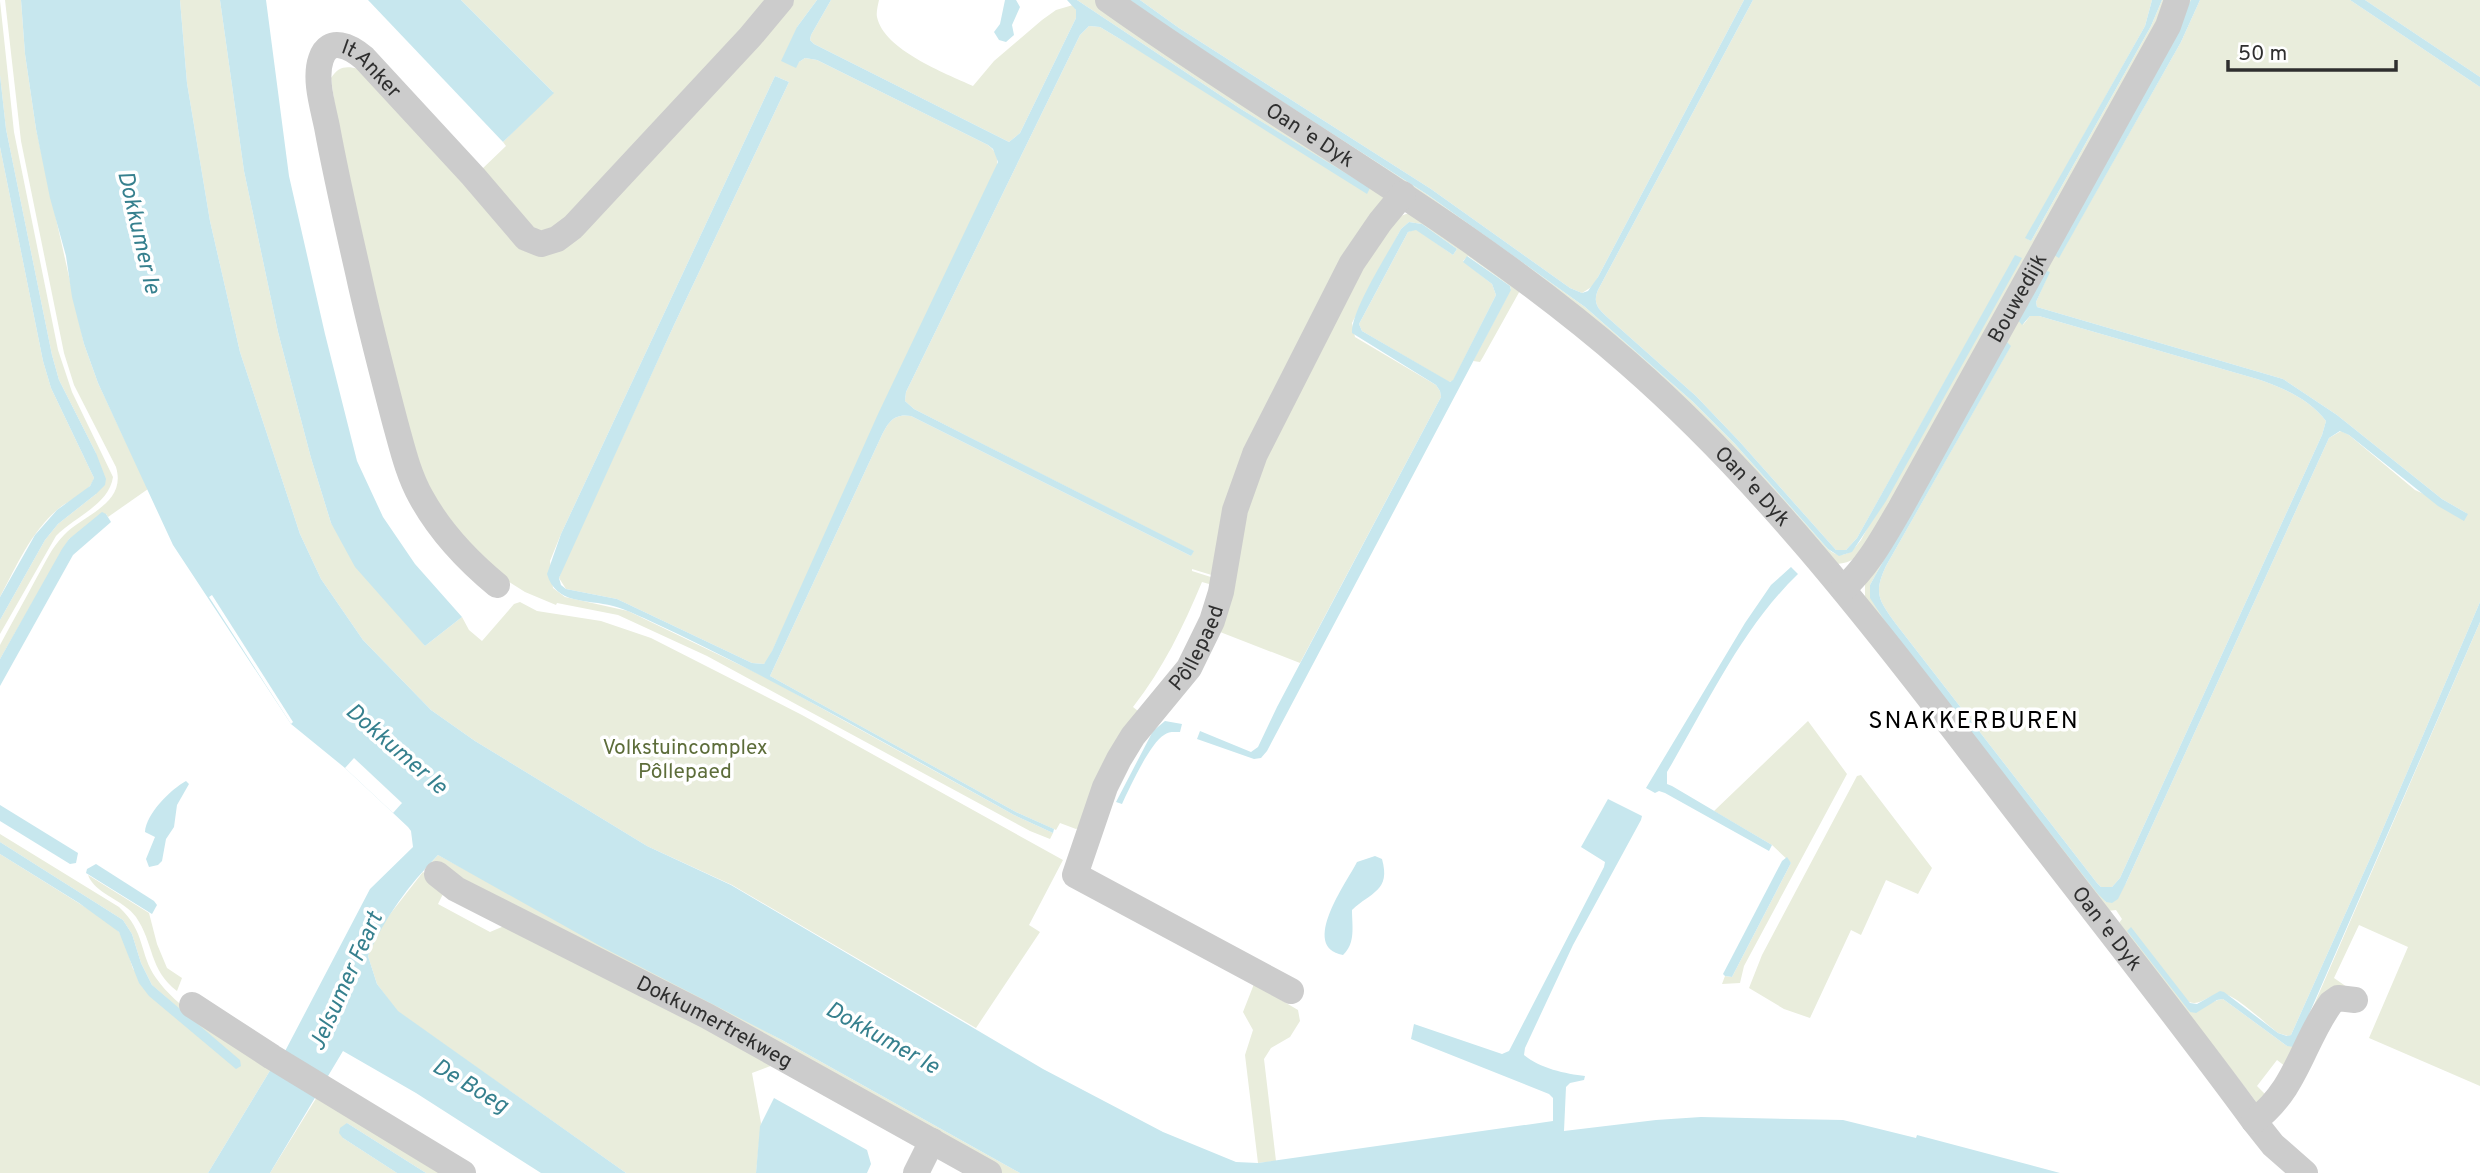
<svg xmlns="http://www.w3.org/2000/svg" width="2480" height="1173" font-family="Overpass,sans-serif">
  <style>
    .green { fill: #e9eddc; fill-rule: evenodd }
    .water { fill: #c7e7ee }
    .pier { fill: #fff }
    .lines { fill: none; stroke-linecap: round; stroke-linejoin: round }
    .street { stroke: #ccc; stroke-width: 26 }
    .labels { text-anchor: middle; stroke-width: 7; stroke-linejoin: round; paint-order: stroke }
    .street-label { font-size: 21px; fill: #2f2f2f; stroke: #fff }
    .park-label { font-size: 21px; fill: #5d6d3a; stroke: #fff }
    .water-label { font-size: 23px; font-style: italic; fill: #36808e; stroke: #fff }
    .quarter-label { font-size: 24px; letter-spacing: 2px; fill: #000; stroke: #fff }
  </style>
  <rect width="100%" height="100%" fill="#fff"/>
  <g class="green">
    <path d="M 5,0 L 21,0 L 25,54 L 36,129 L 84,344 L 98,383 L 148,489 L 108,517 L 106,514 L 69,539 L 0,659 L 0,645 C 12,622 25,600 37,577 C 45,563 52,547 64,535 C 84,514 127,504 116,467 L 74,385 L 64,353 L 21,141 Z"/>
    <polygon points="180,0 220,0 244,171 278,332 311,458 331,523 425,646 462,617 469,630 482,641 514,604 520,602 537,611 601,621 651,638 802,715 1063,860 1029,925 1040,932 976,1028 732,885 647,846 475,741 431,710 363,640 321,579 300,534 240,352 210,221 187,83"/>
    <polygon points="461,0 771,0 555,231 531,230 481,170 506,146 503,142 553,92"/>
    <path d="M 792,0 L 817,0 L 797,27 L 799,62 L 805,58 L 817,60 L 988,145 C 997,152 999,159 996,170 L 768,660 L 764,664 L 752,663 L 617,599 L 566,589 L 559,578 L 563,567 L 674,325 L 789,82 L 775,76 L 561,534 L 550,561 L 553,588 L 565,597 L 628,611 L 769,679 L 1014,815 L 1053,833 L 1050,839 L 1030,831 L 707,656 L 618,615 L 557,603 L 556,605 L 525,592 L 506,580 L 442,514 L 419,474 L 345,178 L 331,78 C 339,66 346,66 359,69 L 537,252 Z"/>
    <path d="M 831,0 L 879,0 C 878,5 876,12 877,17 C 884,50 945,73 973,86 L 994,61 L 1042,20 L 1056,10 L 1073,5 L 1076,10 L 1076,18 L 1020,133 L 1009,142 L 814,44 L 810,40 L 811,35 Z"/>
    <path d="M 1077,0 L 1099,0 L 1384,193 L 1383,200 L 1348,260 L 1218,577 L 1192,569 L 1192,571 L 1217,579 L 1216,586 L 1202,582 C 1183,627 1163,669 1133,707 L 1143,715 L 1085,826 L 1076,829 L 1060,823 L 1056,830 L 1016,812 L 770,676 L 881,437 C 888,423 893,413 911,416 L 1191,556 L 1193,551 L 914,409 L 905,401 L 906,392 L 1080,35 L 1089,26 L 1100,27 L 1369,188 L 1241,109 Z"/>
    <polygon points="1140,0 1744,0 1598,277 1593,286 1582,293 1570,288 1431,189 1179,28"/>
    <path d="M 1753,0 L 2152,0 L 2145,26 L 2026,238 L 2031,241 L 2151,26 L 2162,0 L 2168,0 L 1869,546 C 1858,556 1852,563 1837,564 L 1707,430 L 1175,33 L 1428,195 L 1585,307 L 1692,401 L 1735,444 L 1828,549 C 1842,561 1851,553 1861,540 L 2016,255 L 1857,538 L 1846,550 L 1836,550 L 1739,441 L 1696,396 L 1606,316 C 1597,308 1593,302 1598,290 Z"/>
    <path d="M 2184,0 L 2191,0 L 2188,8 L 2059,257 L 2181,42 L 2200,0 L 2350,0 L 2480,87 L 2480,602 L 2373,852 L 2291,1035 L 2288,1036 L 2278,1033 C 2266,1024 2237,996 2224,994 C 2208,992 2198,1012 2184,998 L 2190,1012 C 2203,1010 2211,1000 2223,999 L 2287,1046 L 2297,1044 L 2480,622 L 2480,1086 L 2369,1038 L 2408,947 L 2359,925 L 2334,978 L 2347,987 L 2290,1070 L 2277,1060 L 2257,1086 L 2268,1097 L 2257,1103 L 2119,923 L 2122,919 L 2116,910 L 2107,911 L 1865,600 L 1865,581 ZM 2049,273 L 2036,302 L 2037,307 L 2283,379 L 2337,415 L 2442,499 L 2468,514 L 2415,490 L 2349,435 L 2341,431 L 2329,438 L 2126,883 L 2106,902 L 1890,629 L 1870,585 L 2006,341 L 2010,347 L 1886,566 C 1873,594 1879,600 1896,624 L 2097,883 L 2101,887 L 2112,887 L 2120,878 L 2322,435 L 2326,421 C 2310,399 2281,387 2257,379 L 2039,316 L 2030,316 L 2023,325 Z"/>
    <polygon points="2365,0 2480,0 2480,77"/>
    <path d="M 0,1 L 14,132 L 58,350 L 72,392 L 113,477 C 109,505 74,517 56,536 L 0,634 L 0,620 L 45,540 L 58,524 L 96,494 L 96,453 L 59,380 L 52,355 L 6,129 L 0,75 Z"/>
    <path d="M 0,147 L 43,361 L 51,388 L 94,478 C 90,493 68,500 57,510 C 31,532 16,567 0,597 Z"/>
    <polygon points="1406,214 1414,214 1522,287 1483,357 1480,362 1473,361 1511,289 1510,286 1468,256 1463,261 1492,284 1496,295 1453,381 1449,382 1362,331 1359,324 1408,232 1416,229 1453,255 1457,249 1422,224 1409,222 1401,229 1352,323 1355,337 1436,385 1440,391 1441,397 1300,663 1215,630 1240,510 1357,267 1398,217"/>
    <polygon points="1808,721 1847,774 1744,966 1740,983 1722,984 1725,976 1732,977 1791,863 1772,845 1714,811"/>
    <polygon points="1861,775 1932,868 1918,894 1886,880 1861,935 1851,930 1810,1018 1784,1009 1749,988 1762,955 1857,776"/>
    <path d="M 0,834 L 119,907 C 146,932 139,954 156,978 C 182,1015 236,1041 274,1064 L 208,1173 L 0,1173 L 0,854 L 109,922 L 119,932 L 125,943 L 133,969 L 242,1063 L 152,985 L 141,963 L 132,934 L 123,920 L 0,842 Z"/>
    <polygon points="438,855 782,1040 1020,1173 1002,1173 431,863"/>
    <polygon points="423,872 446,888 438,904 490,932 511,923 781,1062 752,1073 761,1123 756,1173 626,1173 397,1011 377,984 368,956 380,927"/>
    <path d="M 88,875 L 149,913 L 157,944 L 167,968 L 182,978 L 177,991 C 149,970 154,943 136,917 C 124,900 95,894 88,875 Z"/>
    <polygon points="1254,984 1298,1010 1300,1021 1290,1037 1271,1048 1264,1059 1276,1161 1258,1163 1245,1055 1253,1030 1243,1012"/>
    <polygon points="320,1092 449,1173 426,1173 347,1123 343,1138 397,1173 270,1173"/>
  </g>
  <g class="water">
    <path d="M 21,0 L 180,0 L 187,83 L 210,221 L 240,352 L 300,534 L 321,579 L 363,640 L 431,710 L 475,741 L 647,846 L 731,885 L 1043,1069 L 1163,1132 L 1236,1162 L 1258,1163 L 1553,1121 L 1553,1098 L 1549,1094 L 1411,1039 L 1414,1024 L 1502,1054 L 1509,1051 L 1604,867 L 1605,862 L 1581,847 L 1608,799 L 1642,816 L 1641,820 L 1573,945 L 1525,1048 L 1524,1055 C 1539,1068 1566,1074 1585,1076 L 1584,1080 L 1570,1083 L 1566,1087 L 1564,1131 L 1656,1120 L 1701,1117 L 1843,1120 L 1916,1138 L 1917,1135 L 2060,1173 L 1020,1173 L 782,1040 L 602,947 L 438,855 C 409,885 384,918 368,956 L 377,984 L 398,1011 L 626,1173 L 541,1173 L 416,1093 L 343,1051 L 270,1173 L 208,1173 L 274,1064 L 282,1057 L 370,889 L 413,847 L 411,831 L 408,827 L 345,768 L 291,724 L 173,545 L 98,383 L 84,344 L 72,297 L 66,256 L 50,198 L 36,129 L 25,54 Z"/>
    <polygon points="220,0 266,0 289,176 325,334 357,461 383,517 415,564 462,617 425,646 355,567 331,523 311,458 278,332 244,171"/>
    <polygon points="368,0 461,0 554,93 503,142"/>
    <path d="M 817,0 L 831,0 L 811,35 L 810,40 L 814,44 L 1009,142 L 1020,133 L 1076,18 L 1076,10 L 1067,0 L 1077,0 L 1241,109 L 1370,188 L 1367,194 L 1120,39 L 1100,27 L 1089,26 L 1080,35 L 906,392 L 905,401 L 914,409 L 1194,551 L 1191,556 L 911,416 C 893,413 888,423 881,437 L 770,676 L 1016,812 L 1054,829 L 1053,833 L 1014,815 C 893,748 774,678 648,620 C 637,615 625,609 613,606 C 587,599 556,605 547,574 L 561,534 L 775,76 L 789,82 L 674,325 L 559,578 L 561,585 L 566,589 L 617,599 L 752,663 L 764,664 L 772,651 L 878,414 L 998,162 L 993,149 L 988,145 L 817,60 L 805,58 L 799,62 L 796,68 L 781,61 L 797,27 Z"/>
    <polygon points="1005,0 1016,0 1020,7 1012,25 1014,35 1006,42 999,40 994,32 1000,24"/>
    <path d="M 1130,0 L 1140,0 L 1179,28 L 1431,189 L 1570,288 L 1582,293 L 1588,291 L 1598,277 L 1744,0 L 1753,0 L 1598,290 C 1593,302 1597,308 1606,316 L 1696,396 L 1739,441 L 1836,550 L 1846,550 L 1857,538 L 2015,255 L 2022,258 L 1886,501 L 1852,552 L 1839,556 L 1828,549 L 1735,444 L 1692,401 L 1585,307 L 1428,195 L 1175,33 Z"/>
    <polygon points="2152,0 2162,0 2151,26 2031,241 2025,238 2145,26"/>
    <polygon points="2191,0 2200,0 2181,42 2059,258 2052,254"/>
    <polygon points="2350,0 2365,0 2480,77 2480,87"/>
    <polygon points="0,75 6,129 52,355 59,380 96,453 106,479 105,485 96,494 58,524 45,540 0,620 0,597 35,535 57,510 90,486 94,478 51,388 43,361 0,147"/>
    <path d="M 1409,222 L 1422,224 L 1457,249 L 1453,255 L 1416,230 L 1408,232 L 1359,324 L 1362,331 L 1450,382 L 1453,380 L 1496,295 L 1492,284 L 1463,262 L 1467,256 L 1510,286 L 1511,290 L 1267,751 L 1261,758 L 1254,759 L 1197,739 L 1200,731 L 1251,752 L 1258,747 L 1277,707 L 1441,397 L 1440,391 L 1436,385 L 1352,333 C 1351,310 1389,252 1401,229 Z"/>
    <path d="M 2044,270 L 2050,272 L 2036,302 L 2037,307 L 2283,379 L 2337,415 L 2442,499 L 2468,514 L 2464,521 L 2438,506 L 2349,435 L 2340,431 L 2329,438 L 2126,883 L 2118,899 L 2112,903 L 2106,902 L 2098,894 L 1890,629 L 1870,598 L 1870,585 L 2005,340 L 2011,346 L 1886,566 C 1873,594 1879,600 1896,624 L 2097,883 L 2101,887 L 2112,887 L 2120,878 L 2322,435 L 2326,421 C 2310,399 2281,387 2257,379 L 2039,316 L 2030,316 L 2022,325 L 2018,320 Z"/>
    <polygon points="102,512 106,514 111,522 73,555 0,686 0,659 62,549 69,539"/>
    <path d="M 1791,567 L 1798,574 C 1741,629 1707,705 1667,772 L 1667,784 L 1672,786 L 1772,845 L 1769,851 L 1665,793 L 1659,791 L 1655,793 L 1646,788 L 1745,623 L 1771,585 Z"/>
    <polygon points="2480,602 2480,622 2296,1044 2294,1047 2287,1046 2223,999 2217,1000 2196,1013 2190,1012 2127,931 2131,927 2190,1003 2197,1004 2220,991 2224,992 2278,1033 2287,1036 2291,1035 2373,852"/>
    <path d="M 1165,721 L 1182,724 L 1180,732 C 1174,732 1169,731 1164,735 C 1150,743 1129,789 1122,804 L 1116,802 L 1153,731 Z"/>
    <path d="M 186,781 L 189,784 L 177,805 L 174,827 L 166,839 L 162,861 L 158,865 L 149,867 L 146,859 L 155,837 L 145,832 C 146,814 171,789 186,781 Z"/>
    <polygon points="0,805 78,853 76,863 70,864 0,821"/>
    <polygon points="0,842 123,920 132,934 141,963 152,985 240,1060 241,1066 236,1069 149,996 139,983 119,932 79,903 0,854"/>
    <path d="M 1375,856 L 1382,859 C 1391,891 1371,892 1352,910 C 1352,926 1356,943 1343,955 C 1299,947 1347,882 1357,862 Z"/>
    <polygon points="1787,857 1791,863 1732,977 1725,976 1723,974 1782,861"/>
    <polygon points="96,864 154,901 157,905 152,914 86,873 87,869"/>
    <polygon points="774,1098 867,1150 871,1164 867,1173 756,1173 760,1126"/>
    <polygon points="347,1123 426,1173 397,1173 343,1138 339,1133 340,1128"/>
  </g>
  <g class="pier">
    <polygon points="212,595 293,722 291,724 209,597"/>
    <polygon points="354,758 402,803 393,813 345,768"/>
  </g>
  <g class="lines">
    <g class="street">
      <path id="s1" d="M 1108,0 C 1280,123 1468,223 1628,363 C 1767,484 1879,633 1992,779 C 2079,893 2169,1005 2254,1121 L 2273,1145 L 2305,1173"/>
      <path id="s2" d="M 497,585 C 468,561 439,530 421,497 C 408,474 402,447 395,422 C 382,372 369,323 358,272 C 347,224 336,176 327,127 C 323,107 314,79 321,59 C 329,35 351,47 364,58 L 473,176 L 526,238 L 541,244 L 557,239 L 573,227 L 750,37 L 781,0"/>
      <path id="s3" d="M 1843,589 C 1868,566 1883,538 1900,509 L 2168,26 L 2177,0"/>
      <path id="s4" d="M 437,874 L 456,889 L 707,1016 L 989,1173"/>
      <path id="s5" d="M 1291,991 L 1075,875 L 1105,787 L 1119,759 L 1133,736 L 1189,668 L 1212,621 L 1221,592 L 1235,510 L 1255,454 L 1352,263 L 1380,222 L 1403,194"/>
      <polyline points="192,1005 272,1057 463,1173"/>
      <path d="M 2254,1121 C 2297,1089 2302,1043 2331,1003 L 2338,998 L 2355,1000"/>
      <polyline points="916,1173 932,1141"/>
    </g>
  </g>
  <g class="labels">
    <g class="street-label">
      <text dy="7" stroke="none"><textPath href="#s2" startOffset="634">It Anker</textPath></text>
      <text dy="7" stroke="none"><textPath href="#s1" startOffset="243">Oan 'e Dyk</textPath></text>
      <text dy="7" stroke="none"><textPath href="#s3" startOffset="340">Bouwedijk</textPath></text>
      <text dy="7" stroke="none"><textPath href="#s1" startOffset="810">Oan 'e Dyk</textPath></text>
      <text dy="7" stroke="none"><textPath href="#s5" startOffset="506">Pôllepaed</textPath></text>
      <text dy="7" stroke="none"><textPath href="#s1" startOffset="1377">Oan 'e Dyk</textPath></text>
      <text dy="7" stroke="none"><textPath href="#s4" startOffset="315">Dokkumertrekweg</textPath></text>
    </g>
    <g class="park-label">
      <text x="685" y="754">Volkstuincomplex<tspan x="685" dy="24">Pôllepaed</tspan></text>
    </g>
    <g class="water-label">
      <text transform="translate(140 232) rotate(77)" y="8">Dokkumer Ie</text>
      <text transform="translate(397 748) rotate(41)" y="8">Dokkumer Ie</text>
      <text transform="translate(345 981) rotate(-66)" y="8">Jelsumer Feart</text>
      <text transform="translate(883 1037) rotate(29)" y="8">Dokkumer Ie</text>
      <text transform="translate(471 1085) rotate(31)" y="8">De Boeg</text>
    </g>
    <g class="quarter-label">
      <text x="1974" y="728">SNAKKERBUREN</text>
    </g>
  </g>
  <path d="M2228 60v10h168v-10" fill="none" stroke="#2f2f2f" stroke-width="3.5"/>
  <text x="2238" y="60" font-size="21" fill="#2f2f2f" stroke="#ffffff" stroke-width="5" paint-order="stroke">50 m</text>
</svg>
